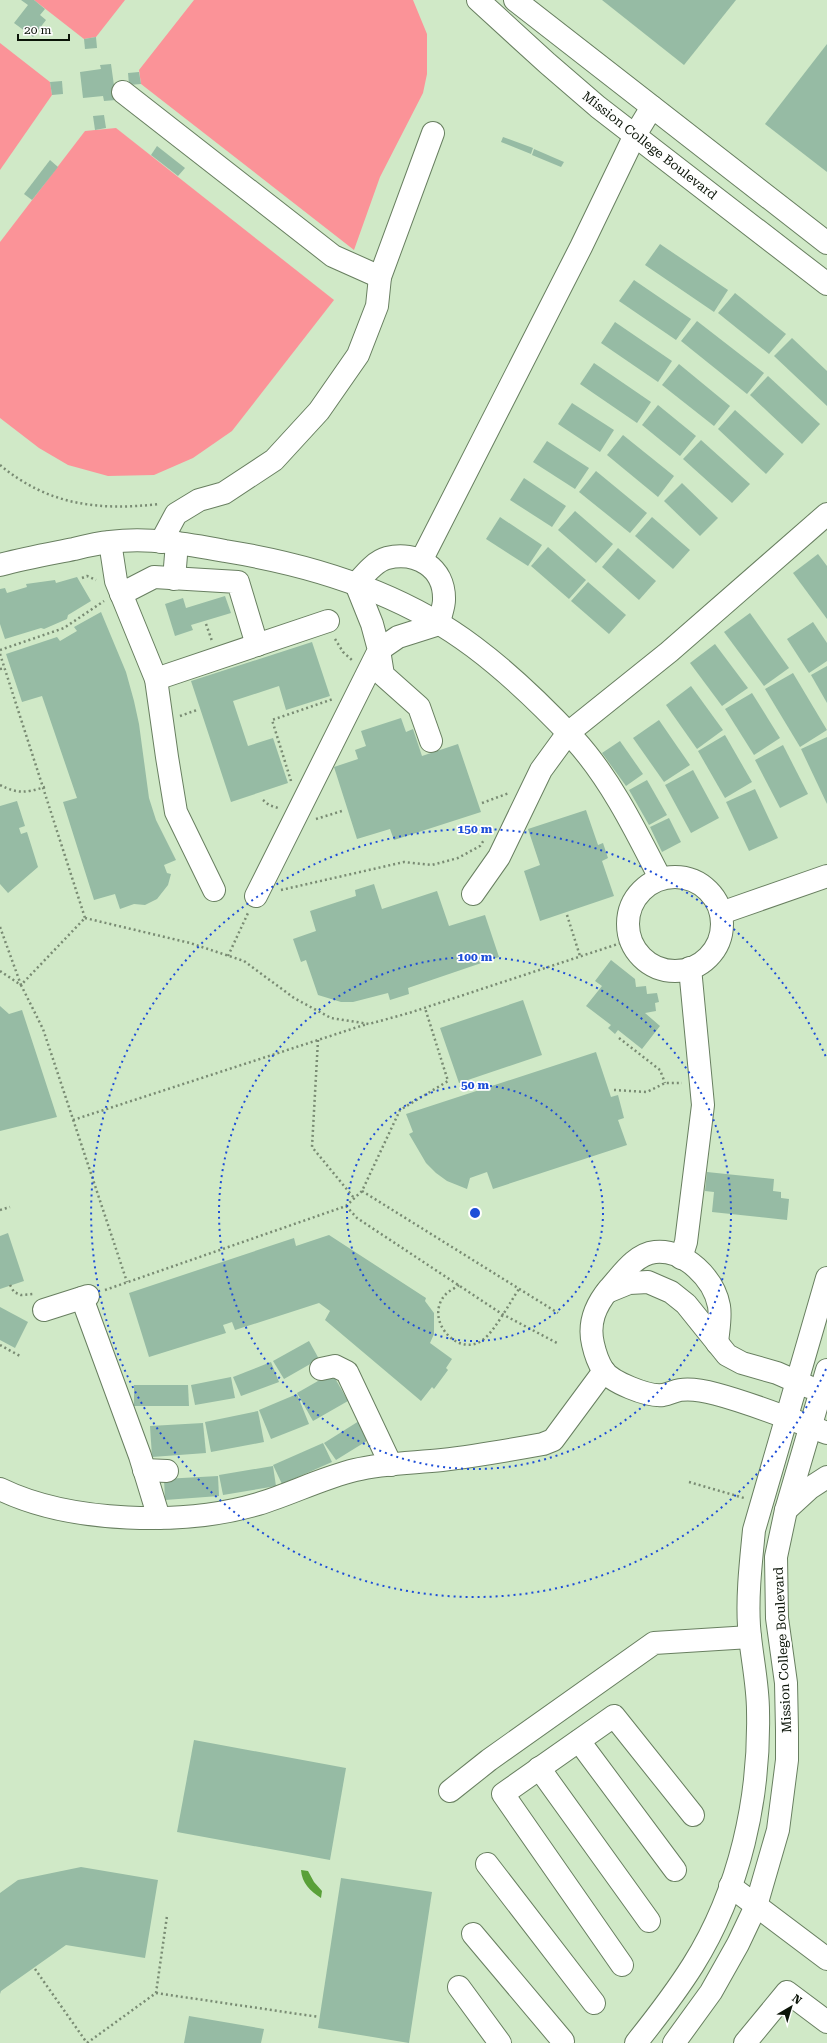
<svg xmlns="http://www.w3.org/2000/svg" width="827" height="2043" font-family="'Roboto Serif',serif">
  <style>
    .green { fill: #fb9398 }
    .water { fill: #59a038 }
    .building { fill: #96bba4 }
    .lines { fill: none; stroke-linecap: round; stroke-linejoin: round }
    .minor-casing { stroke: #687f60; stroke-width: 24 }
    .path { stroke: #798b73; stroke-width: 2.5; stroke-dasharray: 2 3; stroke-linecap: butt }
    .minor { stroke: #fff; stroke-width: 22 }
    .ring { fill: none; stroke: #1d4ed8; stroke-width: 2; stroke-dasharray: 2 4 }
    .labels { text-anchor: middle; stroke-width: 3.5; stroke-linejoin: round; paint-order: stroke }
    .street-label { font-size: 13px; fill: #0b1408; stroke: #fff }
    .centre { fill: #1d4ed8; stroke: #fff; stroke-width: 2 }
    .ring-label { font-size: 12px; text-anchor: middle; font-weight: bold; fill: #1d4ed8; stroke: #fff; stroke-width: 3.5; stroke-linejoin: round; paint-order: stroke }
  </style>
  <rect width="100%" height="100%" fill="#d0e9c7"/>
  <g class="green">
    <polygon points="34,0 125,0 96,37 84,39"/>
    <polygon points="194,0 413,0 427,34 427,74 423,93 380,177 354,250 141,84 139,70"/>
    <polygon points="0,43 50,82 52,95 0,170"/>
    <polygon points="116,128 334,300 232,431 193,458 154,475 108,476 68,465 39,448 0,418 0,242 85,131"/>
  </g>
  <path class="water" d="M 301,1870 L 308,1871 L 314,1882 L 322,1891 L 321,1898 C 310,1891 302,1883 301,1870 Z"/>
  <g class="building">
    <polygon points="21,0 34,0 45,9 40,15 46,20 33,37 14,23 28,5"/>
    <polygon points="602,0 736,0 684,65"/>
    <polygon points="96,37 97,48 85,49 84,39"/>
    <polygon points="827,44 827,172 765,124"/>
    <polygon points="111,64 116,100 104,101 103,96 83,98 80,72 101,69 100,65"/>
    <polygon points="139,72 141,84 129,85 128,73"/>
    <polygon points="62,81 63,94 52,95 50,82"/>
    <polygon points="104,115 106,128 95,130 93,116"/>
    <polygon points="503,137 533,148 531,154 501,142"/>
    <polygon points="157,146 185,168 178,176 151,155"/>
    <polygon points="534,149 564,162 561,167 532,155"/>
    <polygon points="50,160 58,167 32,200 24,194"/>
    <polygon points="660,244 728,290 714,312 645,265"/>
    <polygon points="634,280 691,319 676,340 619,301"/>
    <polygon points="735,293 786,334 769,354 718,313"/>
    <polygon points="697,321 764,373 747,394 681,341"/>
    <polygon points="615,322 672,361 658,382 601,343"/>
    <polygon points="792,338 827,371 827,406 774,356"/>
    <polygon points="594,363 651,402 637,423 580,384"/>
    <polygon points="679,364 730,406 714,426 662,385"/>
    <polygon points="768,376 820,424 802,444 750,395"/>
    <polygon points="572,403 614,430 600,452 558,424"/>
    <polygon points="658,405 696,436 680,456 642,425"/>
    <polygon points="735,410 784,454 766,474 718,429"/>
    <polygon points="623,435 674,476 658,497 607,455"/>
    <polygon points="701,440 750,484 732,503 683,459"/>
    <polygon points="547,441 589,468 575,489 533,462"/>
    <polygon points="596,471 647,513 630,533 579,492"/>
    <polygon points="524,478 566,506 552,527 510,500"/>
    <polygon points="682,483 718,518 700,536 664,501"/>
    <polygon points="575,511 613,544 596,563 558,530"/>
    <polygon points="500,517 542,545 528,566 486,539"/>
    <polygon points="652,517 690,550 673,569 635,536"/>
    <polygon points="548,547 586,580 569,599 531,566"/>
    <polygon points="618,548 656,581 639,600 602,567"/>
    <polygon points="818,554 827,566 827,619 793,573"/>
    <polygon points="77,577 91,601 68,615 67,619 44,629 41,628 5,639 0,624 0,589 5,588 7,593 27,587 26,584 55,580 56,583"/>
    <polygon points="588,582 626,615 609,634 571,601"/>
    <polygon points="225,596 231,613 191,625 193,630 175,636 165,604 183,598 186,608"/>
    <polygon points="101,612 126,672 134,701 139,724 149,798 156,820 176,860 164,865 167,873 171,874 168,885 157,899 145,905 134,904 120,909 115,894 94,900 63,802 77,798 42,696 22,702 6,654 57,637 60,641 77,631 74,627"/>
    <polygon points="750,613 789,668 764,686 724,632"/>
    <polygon points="813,622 827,643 827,661 809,673 787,639"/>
    <polygon points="312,642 330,696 286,710 279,686 233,701 248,746 273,738 288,783 231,802 191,681"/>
    <polygon points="715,644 748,688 722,706 690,663"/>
    <polygon points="827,666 827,703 811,675"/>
    <polygon points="793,673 827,730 800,747 765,689"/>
    <polygon points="691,686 723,730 697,749 666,705"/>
    <polygon points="752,693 780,738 754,755 725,709"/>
    <polygon points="401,718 406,732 413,729 422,756 458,744 481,812 394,840 390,829 357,839 334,767 358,759 355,750 366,746 361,731"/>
    <polygon points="659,720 690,765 664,782 633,738"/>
    <polygon points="725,735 752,782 725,798 698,751"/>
    <polygon points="827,737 827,804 801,749"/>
    <polygon points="620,741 643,774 626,786 602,753"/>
    <polygon points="783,745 808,794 780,808 755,760"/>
    <polygon points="693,770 719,818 691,833 665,785"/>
    <polygon points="647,780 667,815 649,825 629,790"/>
    <polygon points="755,789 778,838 749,851 726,802"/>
    <polygon points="17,801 25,826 19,828 21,834 27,832 38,867 8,893 0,884 0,806"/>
    <polygon points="586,810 598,845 603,843 608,858 602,861 614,896 540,921 524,871 540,865 528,829"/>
    <polygon points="669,818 681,842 662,852 650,827"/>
    <polygon points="374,884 382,909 437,891 449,926 485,915 499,957 408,988 409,994 390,1000 388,993 353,1002 341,1002 318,995 306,960 301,962 293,939 316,931 310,911 356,896 355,890"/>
    <polygon points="611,960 635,979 636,987 646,986 647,994 657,993 659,1002 655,1003 656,1011 645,1013 660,1026 642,1049 618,1030 615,1034 608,1028 611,1025 586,1006 602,986 595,981"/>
    <polygon points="523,1000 542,1055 459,1083 440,1028"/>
    <polygon points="0,1006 9,1014 22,1010 57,1117 0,1131"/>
    <polygon points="596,1052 611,1097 618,1095 624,1118 618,1120 627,1145 493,1189 487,1172 470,1178 467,1189 447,1181 436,1173 426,1163 409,1134 413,1132 406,1114"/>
    <polygon points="707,1172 774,1179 773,1191 781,1192 781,1198 789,1199 787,1220 712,1212 714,1192 705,1191"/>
    <polygon points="8,1233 24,1281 0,1289 0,1236"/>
    <polygon points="329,1235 426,1298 425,1301 434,1313 434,1334 430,1343 452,1359 446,1368 448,1370 434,1389 432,1387 421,1401 325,1320 330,1311 319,1303 235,1330 232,1322 223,1325 226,1333 149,1357 129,1293 294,1238 296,1246"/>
    <polygon points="0,1307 28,1322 15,1348 0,1340"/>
    <polygon points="309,1341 319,1359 284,1379 273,1361"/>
    <polygon points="271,1362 279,1382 241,1396 233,1377"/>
    <polygon points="332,1373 348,1401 313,1421 297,1393"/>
    <polygon points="231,1377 235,1398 195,1405 191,1385"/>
    <polygon points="134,1385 188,1385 189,1406 134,1406"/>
    <polygon points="297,1394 309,1424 271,1439 259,1410"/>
    <polygon points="258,1411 264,1442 211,1452 205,1422"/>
    <polygon points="359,1421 370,1439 336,1460 324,1443"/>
    <polygon points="203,1423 206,1453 152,1457 150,1426"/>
    <polygon points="323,1443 332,1462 282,1484 273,1465"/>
    <polygon points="273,1466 276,1486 223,1495 219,1475"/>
    <polygon points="218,1476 219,1496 165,1500 164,1479"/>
    <polygon points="194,1740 346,1768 330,1860 177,1832"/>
    <polygon points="81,1867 158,1880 145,1958 66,1945 1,1991 0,1994 0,1893 18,1880"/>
    <polygon points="341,1878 432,1892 409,2043 318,2028"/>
    <polygon points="189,2016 264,2029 261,2043 184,2043"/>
  </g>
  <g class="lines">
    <g class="minor-casing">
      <g id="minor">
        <polyline points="478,0 547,63 598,107 827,284"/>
        <polyline points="515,0 827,243"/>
        <polyline points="123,92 333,256 380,277"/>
        <polyline points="110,542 116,581 156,679 167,757 176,812 214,890"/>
        <polyline points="161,542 176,514 199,500 224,493 274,460 319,411 358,355 377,306 380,277 433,133"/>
        <polyline points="422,559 581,247 635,135 652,107"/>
        <path d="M 0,565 C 25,558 49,554 74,549 C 86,546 98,543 110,542 C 148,537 188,544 225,551 C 312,565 403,593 474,647 C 510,674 543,706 574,739 C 610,778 636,831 660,878"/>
        <polyline points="174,579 177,543"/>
        <polyline points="121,594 154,577 238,582 257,645"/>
        <polyline points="156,679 328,621"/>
        <circle cx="675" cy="924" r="47"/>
        <polyline points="473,894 499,857 541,770 568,733 669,652 827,514"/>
        <path d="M 256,896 L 379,650 L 398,637 L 439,624 C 440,616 444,607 444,600 C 445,567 416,551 387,558 C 375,561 364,575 356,584 L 372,624 L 379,650 L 383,675 L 419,707 L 431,741"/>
        <polyline points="721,913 827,876"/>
        <polyline points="681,1258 686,1242 703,1105 690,968"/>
        <polyline points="607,1292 629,1283 648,1282 671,1292 686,1304 727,1355 742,1363 777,1373 809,1387"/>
        <polyline points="82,1298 140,1456 159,1518"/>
        <polyline points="44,1310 88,1296"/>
        <path d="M 717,1343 C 718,1331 721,1318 719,1306 C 714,1279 685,1249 655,1252 C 635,1254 621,1276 609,1289 C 595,1306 588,1323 593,1344 C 595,1353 598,1362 603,1370 C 611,1382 648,1397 663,1395 C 669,1394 674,1391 680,1390 C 692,1388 705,1391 716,1394 C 754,1404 790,1419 827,1433"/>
        <polyline points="321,1369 335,1366 347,1372 391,1465"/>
        <polyline points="144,1470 167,1471"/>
        <path d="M 0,1489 C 70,1523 184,1526 258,1504 C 291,1494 322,1478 355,1470 C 383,1463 413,1463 442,1460 C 476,1456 510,1450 543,1444 L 553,1440 L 604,1371"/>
        <polyline points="786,1510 810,1488 827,1477"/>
        <polyline points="579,1741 675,1870"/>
        <polyline points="539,1768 649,1921"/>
        <polyline points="450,1791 489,1760 654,1643 750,1637"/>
        <polyline points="487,1864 594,2003"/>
        <polyline points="730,1886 827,1959"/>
        <polyline points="473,1934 563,2041"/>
        <polyline points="622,1965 503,1794 614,1716 693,1815"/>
        <polyline points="459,1987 500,2043"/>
        <path d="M 636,2043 C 656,2018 676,1992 693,1965 C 740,1890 760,1798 758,1711 C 758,1683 751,1654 749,1626 C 747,1595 751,1561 754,1530 L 827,1278"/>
        <polyline points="674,2043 711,1992 738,1944 756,1906 778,1830 787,1760 787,1730 786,1683 777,1618 776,1557 786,1510 827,1370"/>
        <polyline points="745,2043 787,1992 827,2022"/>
      </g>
    </g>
    <g class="path">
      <path d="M 0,465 C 48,505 98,511 159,504"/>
      <polyline points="82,578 87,576 96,580"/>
      <polyline points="206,624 212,641"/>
      <polyline points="335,639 343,652 353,661"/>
      <polyline points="0,650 64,628 104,601"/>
      <polyline points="0,654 85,918"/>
      <polyline points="0,669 5,668"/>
      <polyline points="180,716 197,710"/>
      <polyline points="291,781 272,720 333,699"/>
      <path d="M 0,785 C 18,794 25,793 45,787"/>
      <polyline points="263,800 269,805 278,808"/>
      <polyline points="482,803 509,793"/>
      <polyline points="316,819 342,811"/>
      <polyline points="281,890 404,862 432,865 458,858 480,846 484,840"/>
      <polyline points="567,915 580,956"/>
      <polyline points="85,918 190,943 244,961 294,998 331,1018 369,1024 409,1013 630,940"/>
      <polyline points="0,927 21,985 85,918"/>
      <polyline points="228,956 248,913"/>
      <polyline points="0,971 21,985 43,1029 127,1282"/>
      <polyline points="619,1038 660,1070 665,1083"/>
      <polyline points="318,1040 312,1147 354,1198"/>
      <polyline points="614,1090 647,1092 665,1083 682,1083"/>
      <polyline points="73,1120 367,1024"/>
      <polyline points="362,1191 558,1313"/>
      <polyline points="346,1206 357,1218 502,1314 557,1343"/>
      <polyline points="0,1210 10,1207"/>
      <polyline points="10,1285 14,1292 21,1295 33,1294"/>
      <path d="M 459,1285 C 455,1288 449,1291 446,1294 C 422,1319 459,1360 484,1339 C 496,1329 510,1302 519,1289"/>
      <polyline points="105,1290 346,1206 362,1191 400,1110 448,1081 425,1008"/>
      <polyline points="0,1345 20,1356"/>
      <polyline points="689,1482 744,1498"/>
      <polyline points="35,1969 87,2043"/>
      <polyline points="156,1993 319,2017"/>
      <polyline points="87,2043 156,1993 167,1916"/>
    </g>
    <use href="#minor" class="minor"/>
  </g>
  <g class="ring">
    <circle cx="475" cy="1213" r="128"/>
    <circle cx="475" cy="1213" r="256"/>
    <path d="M826 1369A384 384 0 1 1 826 1057"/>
  </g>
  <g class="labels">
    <g class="street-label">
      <text transform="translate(650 145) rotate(38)" y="5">Mission College Boulevard</text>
      <text transform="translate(782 1650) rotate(-93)" y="5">Mission College Boulevard</text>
    </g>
  </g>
  <circle cx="475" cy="1213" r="6" class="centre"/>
  <g class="ring-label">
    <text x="475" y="833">150 m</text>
    <text x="475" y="961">100 m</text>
    <text x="475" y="1089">50 m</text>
  </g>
  <g transform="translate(791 2007) rotate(38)" stroke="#ffffff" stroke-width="3" paint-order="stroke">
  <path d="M0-3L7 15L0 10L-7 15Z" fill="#0b1408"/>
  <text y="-6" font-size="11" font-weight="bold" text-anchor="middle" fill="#0b1408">N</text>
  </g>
  <path d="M18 34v6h51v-6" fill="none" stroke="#0b1408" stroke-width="2"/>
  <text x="24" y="34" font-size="12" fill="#0b1408" stroke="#ffffff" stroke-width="3" paint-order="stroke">20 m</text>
</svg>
